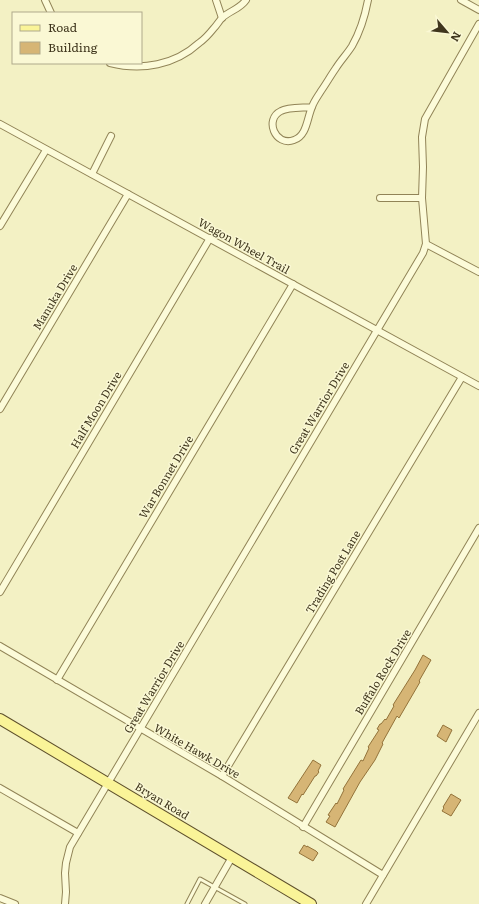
<svg xmlns="http://www.w3.org/2000/svg" width="479" height="904" font-family="Literata,serif">
  <style>
    .building { fill: #d6b575; stroke: #93733a }
    .lines { fill: none; stroke-linecap: round; stroke-linejoin: round }
    .service-casing { stroke: #918457; stroke-width: 5 }
    .minor-casing { stroke: #918457; stroke-width: 8 }
    .primary-casing { stroke: #5e502c; stroke-width: 12 }
    .service { stroke: #fcfbd9; stroke-width: 3 }
    .minor { stroke: #fcfbd9; stroke-width: 6 }
    .primary { stroke: #faf498; stroke-width: 10 }
    .labels { text-anchor: middle; stroke-width: 3; stroke-linejoin: round; paint-order: stroke }
    .street-label { font-size: 11px; fill: #3f361d; stroke: #faf8d4 }
  </style>
  <rect width="100%" height="100%" fill="#f3f1c4"/>
  <g class="building">
    <polygon points="423,655 431,660 419,681 420,682 399,718 397,716 382,743 383,744 375,760 360,782 335,827 326,822 330,816 328,815 336,803 337,804 344,790 343,789 361,760 363,761 369,748 368,747 379,730 377,729 380,724 381,724 385,719 386,720 394,706 393,705 398,697 415,670"/>
    <polygon points="443,725 452,730 446,742 437,736"/>
    <polygon points="313,760 321,765 318,771 319,772 316,776 315,776 303,795 302,794 297,803 288,798"/>
    <polygon points="451,794 461,800 451,816 442,811 444,808 443,807"/>
    <polygon points="304,845 307,847 307,846 316,851 318,853 313,861 299,853"/>
  </g>
  <g class="lines">
    <g class="service-casing">
      <polyline id="service" points="187,904 200,879 245,904"/>
    </g>
    <g class="minor-casing">
      <g id="minor">
        <polyline points="45,0 51,13"/>
        <polyline points="216,0 222,18"/>
        <polyline points="461,0 479,10"/>
        <path d="M 110,63 C 142,71 175,65 199,43 C 205,39 210,33 214,28 C 217,25 219,21 222,18 C 229,11 240,9 246,0"/>
        <path d="M 312,107 C 304,108 288,107 281,111 C 264,119 275,147 294,140 C 307,136 307,118 312,107 C 314,101 318,96 321,91 C 326,84 331,75 336,68 C 341,60 347,54 352,46 C 360,32 365,16 368,0"/>
        <polyline points="0,124 479,386"/>
        <polyline points="92,174 111,136"/>
        <polyline points="380,198 422,198"/>
        <polyline points="0,226 46,150"/>
        <polyline points="426,244 479,272"/>
        <polyline points="0,409 128,194"/>
        <polyline points="0,592 210,238"/>
        <polyline points="0,646 222,776 383,875"/>
        <polyline points="57,680 293,284"/>
        <polyline points="222,776 462,377"/>
        <polyline points="0,788 78,833"/>
        <polyline points="303,827 479,528"/>
        <polyline points="0,898 15,904"/>
        <polyline points="65,904 66,892 65,873 66,863 70,847 423,253 426,244 422,198 423,167 422,137 425,119 479,24"/>
        <polyline points="205,904 232,857"/>
        <polyline points="366,904 479,713"/>
      </g>
    </g>
    <g class="primary-casing">
      <polyline id="primary" points="0,719 311,904"/>
    </g>
    <use href="#service" class="service"/>
    <use href="#minor" class="minor"/>
    <use href="#primary" class="primary"/>
  </g>
  <g class="labels">
    <g class="street-label">
      <text transform="translate(244 246) rotate(29)" y="4">Wagon Wheel Trail</text>
      <text transform="translate(55 297) rotate(-59)" y="4">Manuka Drive</text>
      <text transform="translate(319 408) rotate(-59)" y="4">Great Warrior Drive</text>
      <text transform="translate(96 410) rotate(-59)" y="4">Half Moon Drive</text>
      <text transform="translate(166 477) rotate(-59)" y="4">War Bonnet Drive</text>
      <text transform="translate(333 572) rotate(-59)" y="4">Trading Post Lane</text>
      <text transform="translate(383 672) rotate(-59)" y="4">Buffalo Rock Drive</text>
      <text transform="translate(154 687) rotate(-59)" y="4">Great Warrior Drive</text>
      <text transform="translate(197 751) rotate(30)" y="4">White Hawk Drive</text>
      <text transform="translate(162 801) rotate(31)" y="4">Bryan Road</text>
    </g>
  </g>
  <rect x="12" y="12" width="130" height="52" fill="#faf8d4" stroke="#afaa8b"/>
  <rect x="20" y="25" width="20" height="6" fill="#faf498" stroke="#afaa8b"/>
  <text x="48" y="32" font-size="12" fill="#3f361d">Road</text>
  <rect x="20" y="42" width="20" height="12" fill="#d6b575" stroke="#afaa8b"/>
  <text x="48" y="52" font-size="12" fill="#3f361d">Building</text>
  <g transform="translate(447 32) rotate(118)" stroke="#faf8d4" stroke-width="3" paint-order="stroke">
  <path d="M0-3L7 15L0 10L-7 15Z" fill="#3f361d"/>
  <text y="-6" font-size="11" font-weight="bold" text-anchor="middle" fill="#3f361d">N</text>
  </g>
</svg>
